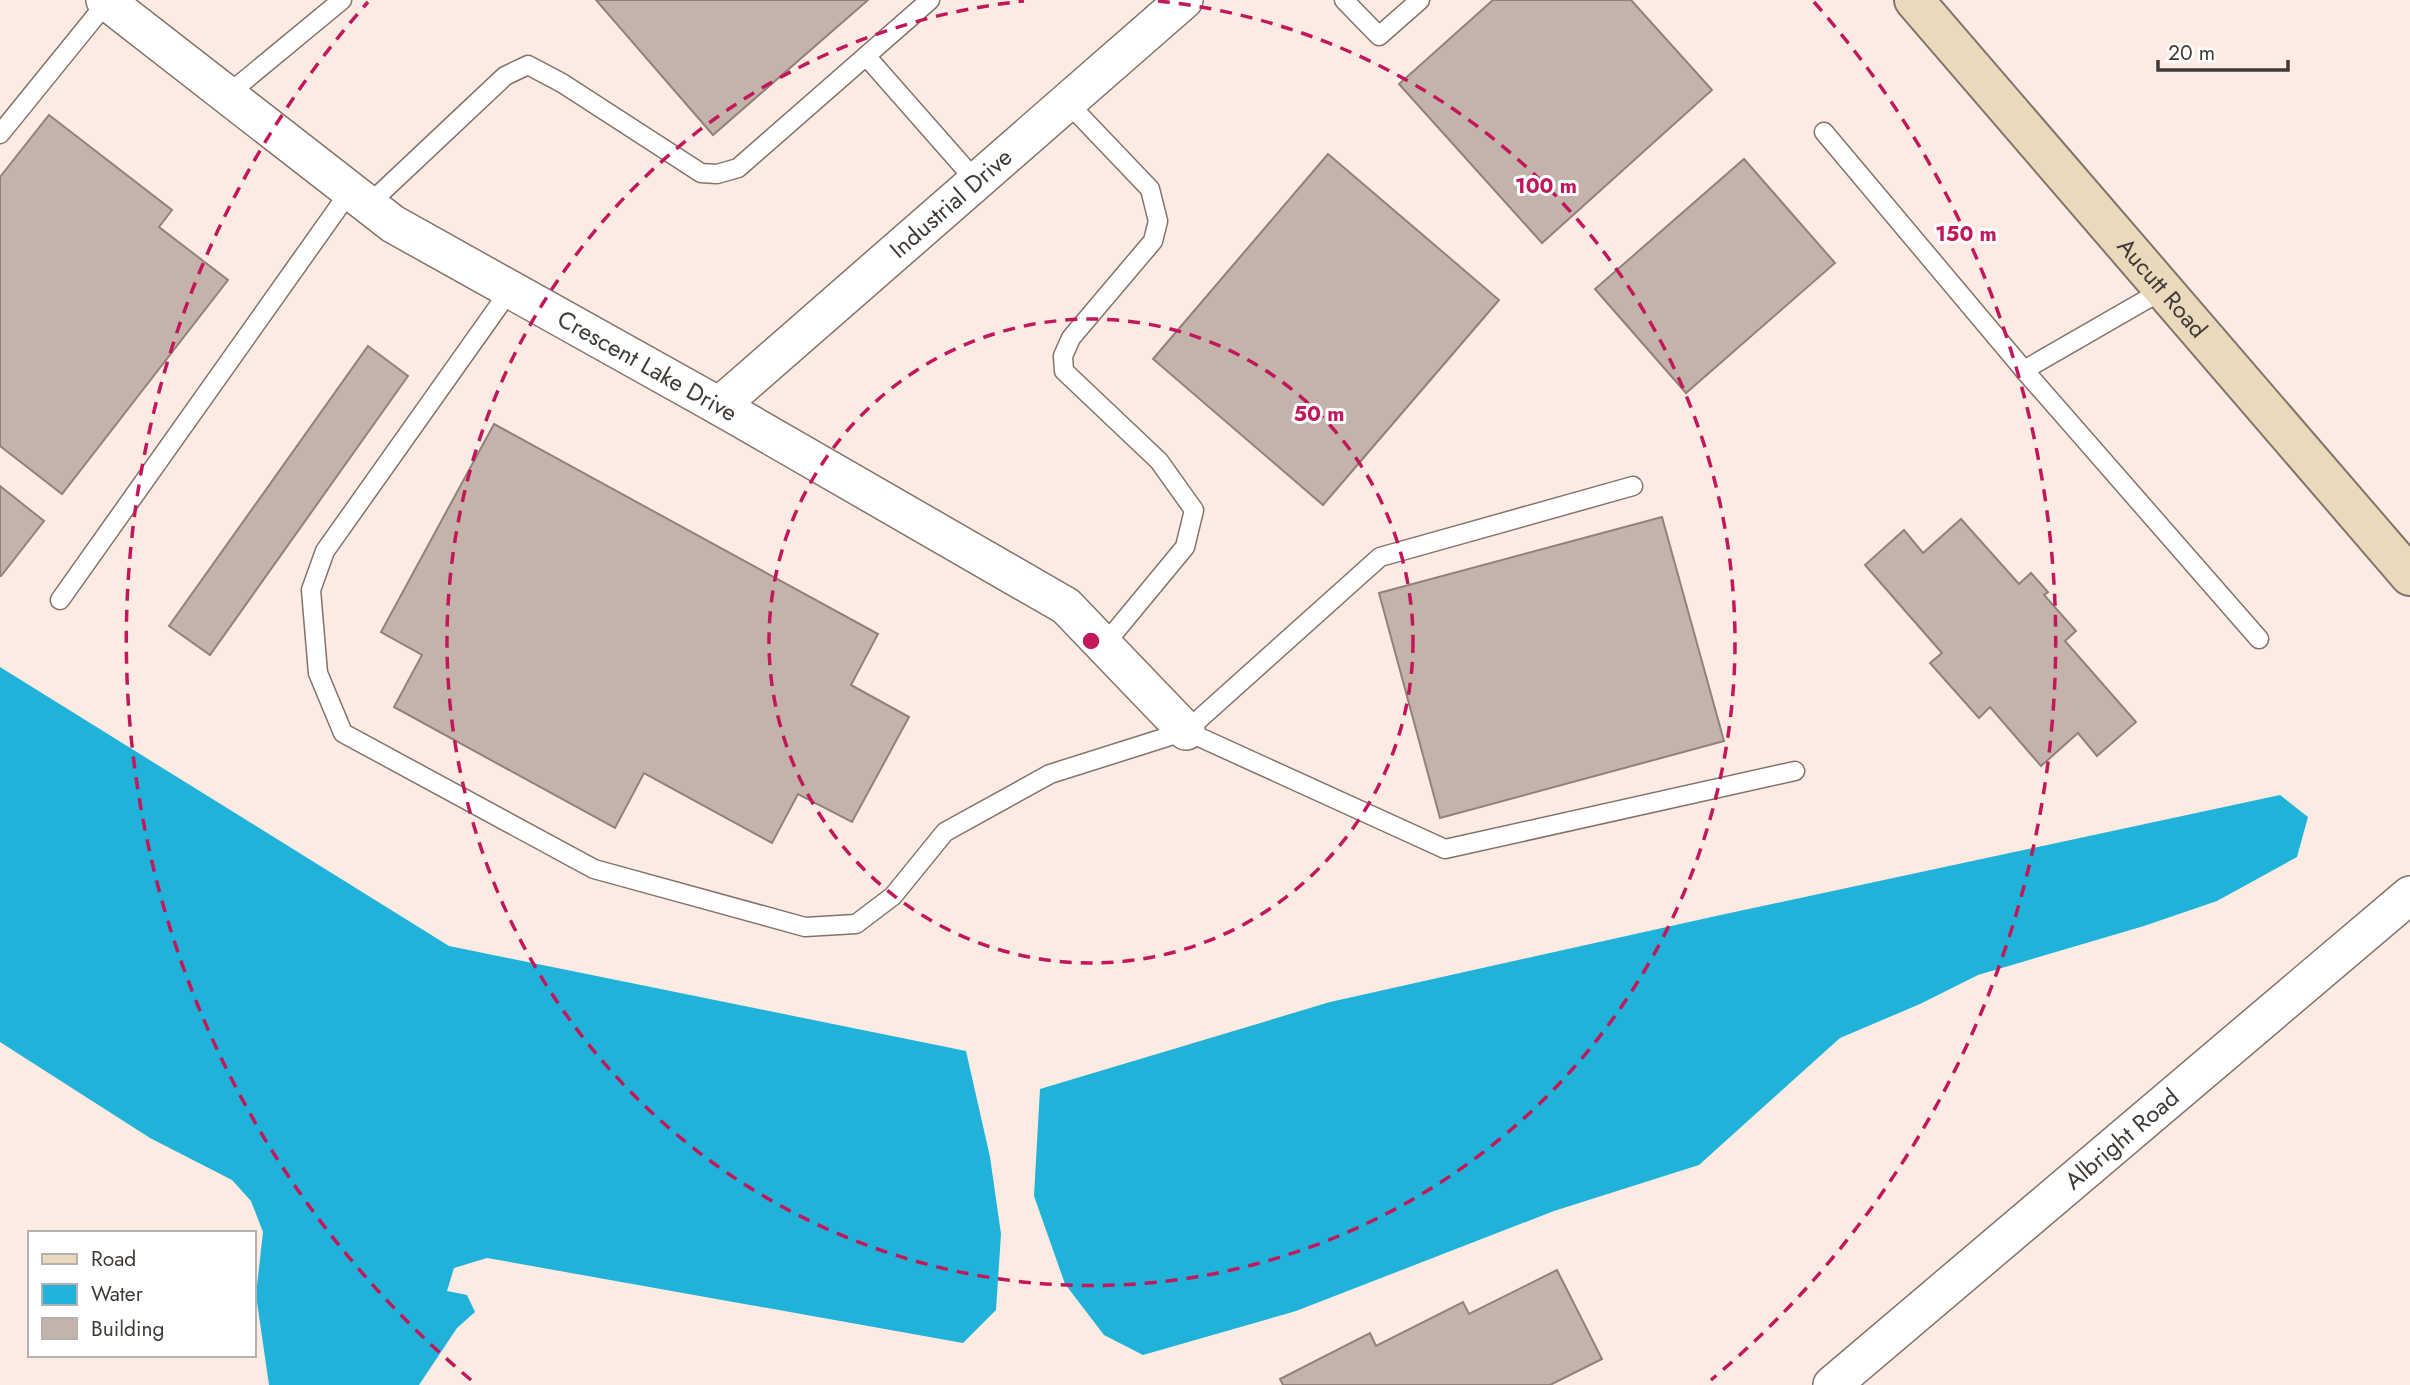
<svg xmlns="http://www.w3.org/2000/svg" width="2410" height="1385" font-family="Jost,sans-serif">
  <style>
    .water { fill: #20b2d8 }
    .building { fill: #c4b3ab; stroke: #908179; stroke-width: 2 }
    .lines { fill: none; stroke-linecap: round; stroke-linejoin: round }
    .lane-casing { stroke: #82736b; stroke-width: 21 }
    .street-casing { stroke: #82736b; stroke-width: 40 }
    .secondary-casing { stroke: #82736b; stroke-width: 42 }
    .lane { stroke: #fff; stroke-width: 18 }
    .street { stroke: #fff; stroke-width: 37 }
    .secondary { stroke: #ebd9bb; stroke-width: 38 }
    .ring { fill: none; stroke: #c2185b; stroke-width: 3.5; stroke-dasharray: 12 9 }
    .labels { text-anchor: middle; stroke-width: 6; stroke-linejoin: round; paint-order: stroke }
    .street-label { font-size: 24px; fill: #403a36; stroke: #fff }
    .centre { fill: #c2185b; stroke: #fff; stroke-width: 3.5 }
    .ring-label { font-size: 21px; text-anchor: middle; font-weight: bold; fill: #c2185b; stroke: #fff; stroke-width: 6; stroke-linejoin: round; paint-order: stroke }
  </style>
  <rect width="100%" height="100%" fill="#fcebe2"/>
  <g class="water">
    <polygon points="0,667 449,946 966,1051 990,1157 1001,1234 996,1310 963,1343 487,1258 454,1268 447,1291 467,1295 475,1312 457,1328 419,1385 269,1385 256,1295 263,1232 251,1201 232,1180 150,1138 0,1042"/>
    <polygon points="2280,795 2308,817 2297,857 2217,901 2144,926 1978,975 1920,1004 1840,1038 1699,1165 1554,1211 1296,1311 1143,1355 1104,1335 1065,1284 1034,1196 1040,1089 1330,1002 1716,916"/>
  </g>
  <g class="building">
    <polygon points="596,0 868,0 713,135"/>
    <polygon points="1493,0 1631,0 1712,90 1542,243 1399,84"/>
    <polygon points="49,115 172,210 159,227 228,280 62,494 0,446 0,177"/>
    <polygon points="1328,154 1499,300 1323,505 1153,359"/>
    <polygon points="1744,159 1835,263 1686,393 1595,289"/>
    <polygon points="368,346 408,376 210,655 169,626"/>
    <polygon points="494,424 878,634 851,685 909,717 852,822 798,794 772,843 644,773 615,828 394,707 422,655 381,632"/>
    <polygon points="0,486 44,521 1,576 0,575"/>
    <polygon points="1662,517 1724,741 1440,818 1379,593"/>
    <polygon points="1961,519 2019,584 2031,573 2048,592 2044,595 2076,631 2065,641 2136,722 2097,756 2078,733 2041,766 1990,707 1979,718 1930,663 1942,653 1865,565 1904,530 1923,553"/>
    <polygon points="1557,1270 1602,1359 1550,1385 1283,1385 1280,1379 1370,1333 1376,1346 1463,1302 1469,1314"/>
  </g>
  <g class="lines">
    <g class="lane-casing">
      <g id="lane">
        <polyline points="1344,0 1379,36 1420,0"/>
        <polyline points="866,56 976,181"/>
        <polyline points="227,95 342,0"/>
        <polyline points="1067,102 1150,189 1158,221 1153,241 1071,338 1063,356 1064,371 1159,461 1194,510 1185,547 1104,645"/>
        <polyline points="1824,132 2024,370 2163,290"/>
        <polyline points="0,134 107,2"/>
        <polyline points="368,205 505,76 528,65 562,83 701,173 717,174 738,168 930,0"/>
        <polyline points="510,290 325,551 311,590 318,673 343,733 594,869 805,927 856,924 893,896 945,832 1050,774 1186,731 1380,557 1633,486"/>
        <polyline points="2024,370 2259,639"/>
        <polyline points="60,600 350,191"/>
        <polyline points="1186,731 1445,849 1795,771"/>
      </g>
    </g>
    <g class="street-casing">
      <g id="street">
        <path id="s1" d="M 105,0 L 393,224 L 719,406 L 1066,606 L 1186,731"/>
        <path id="s2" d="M 719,406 L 1184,0"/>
        <path id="s3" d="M 1832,1385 L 2410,895"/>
      </g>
    </g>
    <g class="secondary-casing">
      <g id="secondary">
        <path id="s4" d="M 1914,0 L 2410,576"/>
      </g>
    </g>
    <use href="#lane" class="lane"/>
    <use href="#street" class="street"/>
    <use href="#secondary" class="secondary"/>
  </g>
  <g class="ring">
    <circle cx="1091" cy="641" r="322"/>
    <path d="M1158 1A644 644 0 1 1 1024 1"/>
    <path d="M471 1380A965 965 0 0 1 368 2M1814 2A965 965 0 0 1 1711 1380"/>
  </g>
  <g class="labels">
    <g class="street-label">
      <text dy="8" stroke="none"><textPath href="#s2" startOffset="308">Industrial Drive</textPath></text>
      <text dy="8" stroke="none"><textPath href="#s4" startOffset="380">Aucutt Road</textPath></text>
      <text dy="8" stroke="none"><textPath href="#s1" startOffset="656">Crescent Lake Drive</textPath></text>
      <text dy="8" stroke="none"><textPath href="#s3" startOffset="380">Albright Road</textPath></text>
    </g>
  </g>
  <circle cx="1091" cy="641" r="10" class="centre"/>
  <g class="ring-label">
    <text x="1546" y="193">100 m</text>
    <text x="1966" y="241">150 m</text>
    <text x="1319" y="421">50 m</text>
  </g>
  <rect x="28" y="1231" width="228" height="126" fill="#ffffff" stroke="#b3b0af" stroke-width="2"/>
  <rect x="42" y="1254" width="35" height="10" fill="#ebd9bb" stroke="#b3b0af" stroke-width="2"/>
  <text x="91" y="1266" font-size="21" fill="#403a36">Road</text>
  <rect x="42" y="1284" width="35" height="21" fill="#20b2d8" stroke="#b3b0af" stroke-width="2"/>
  <text x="91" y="1301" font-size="21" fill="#403a36">Water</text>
  <rect x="42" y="1318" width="35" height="21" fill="#c4b3ab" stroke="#b3b0af" stroke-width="2"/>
  <text x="91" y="1336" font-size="21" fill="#403a36">Building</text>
  <path d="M2158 60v10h130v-10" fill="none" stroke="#403a36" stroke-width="3.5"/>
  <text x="2168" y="60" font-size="21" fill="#403a36" stroke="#ffffff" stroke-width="5" paint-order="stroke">20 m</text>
</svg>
